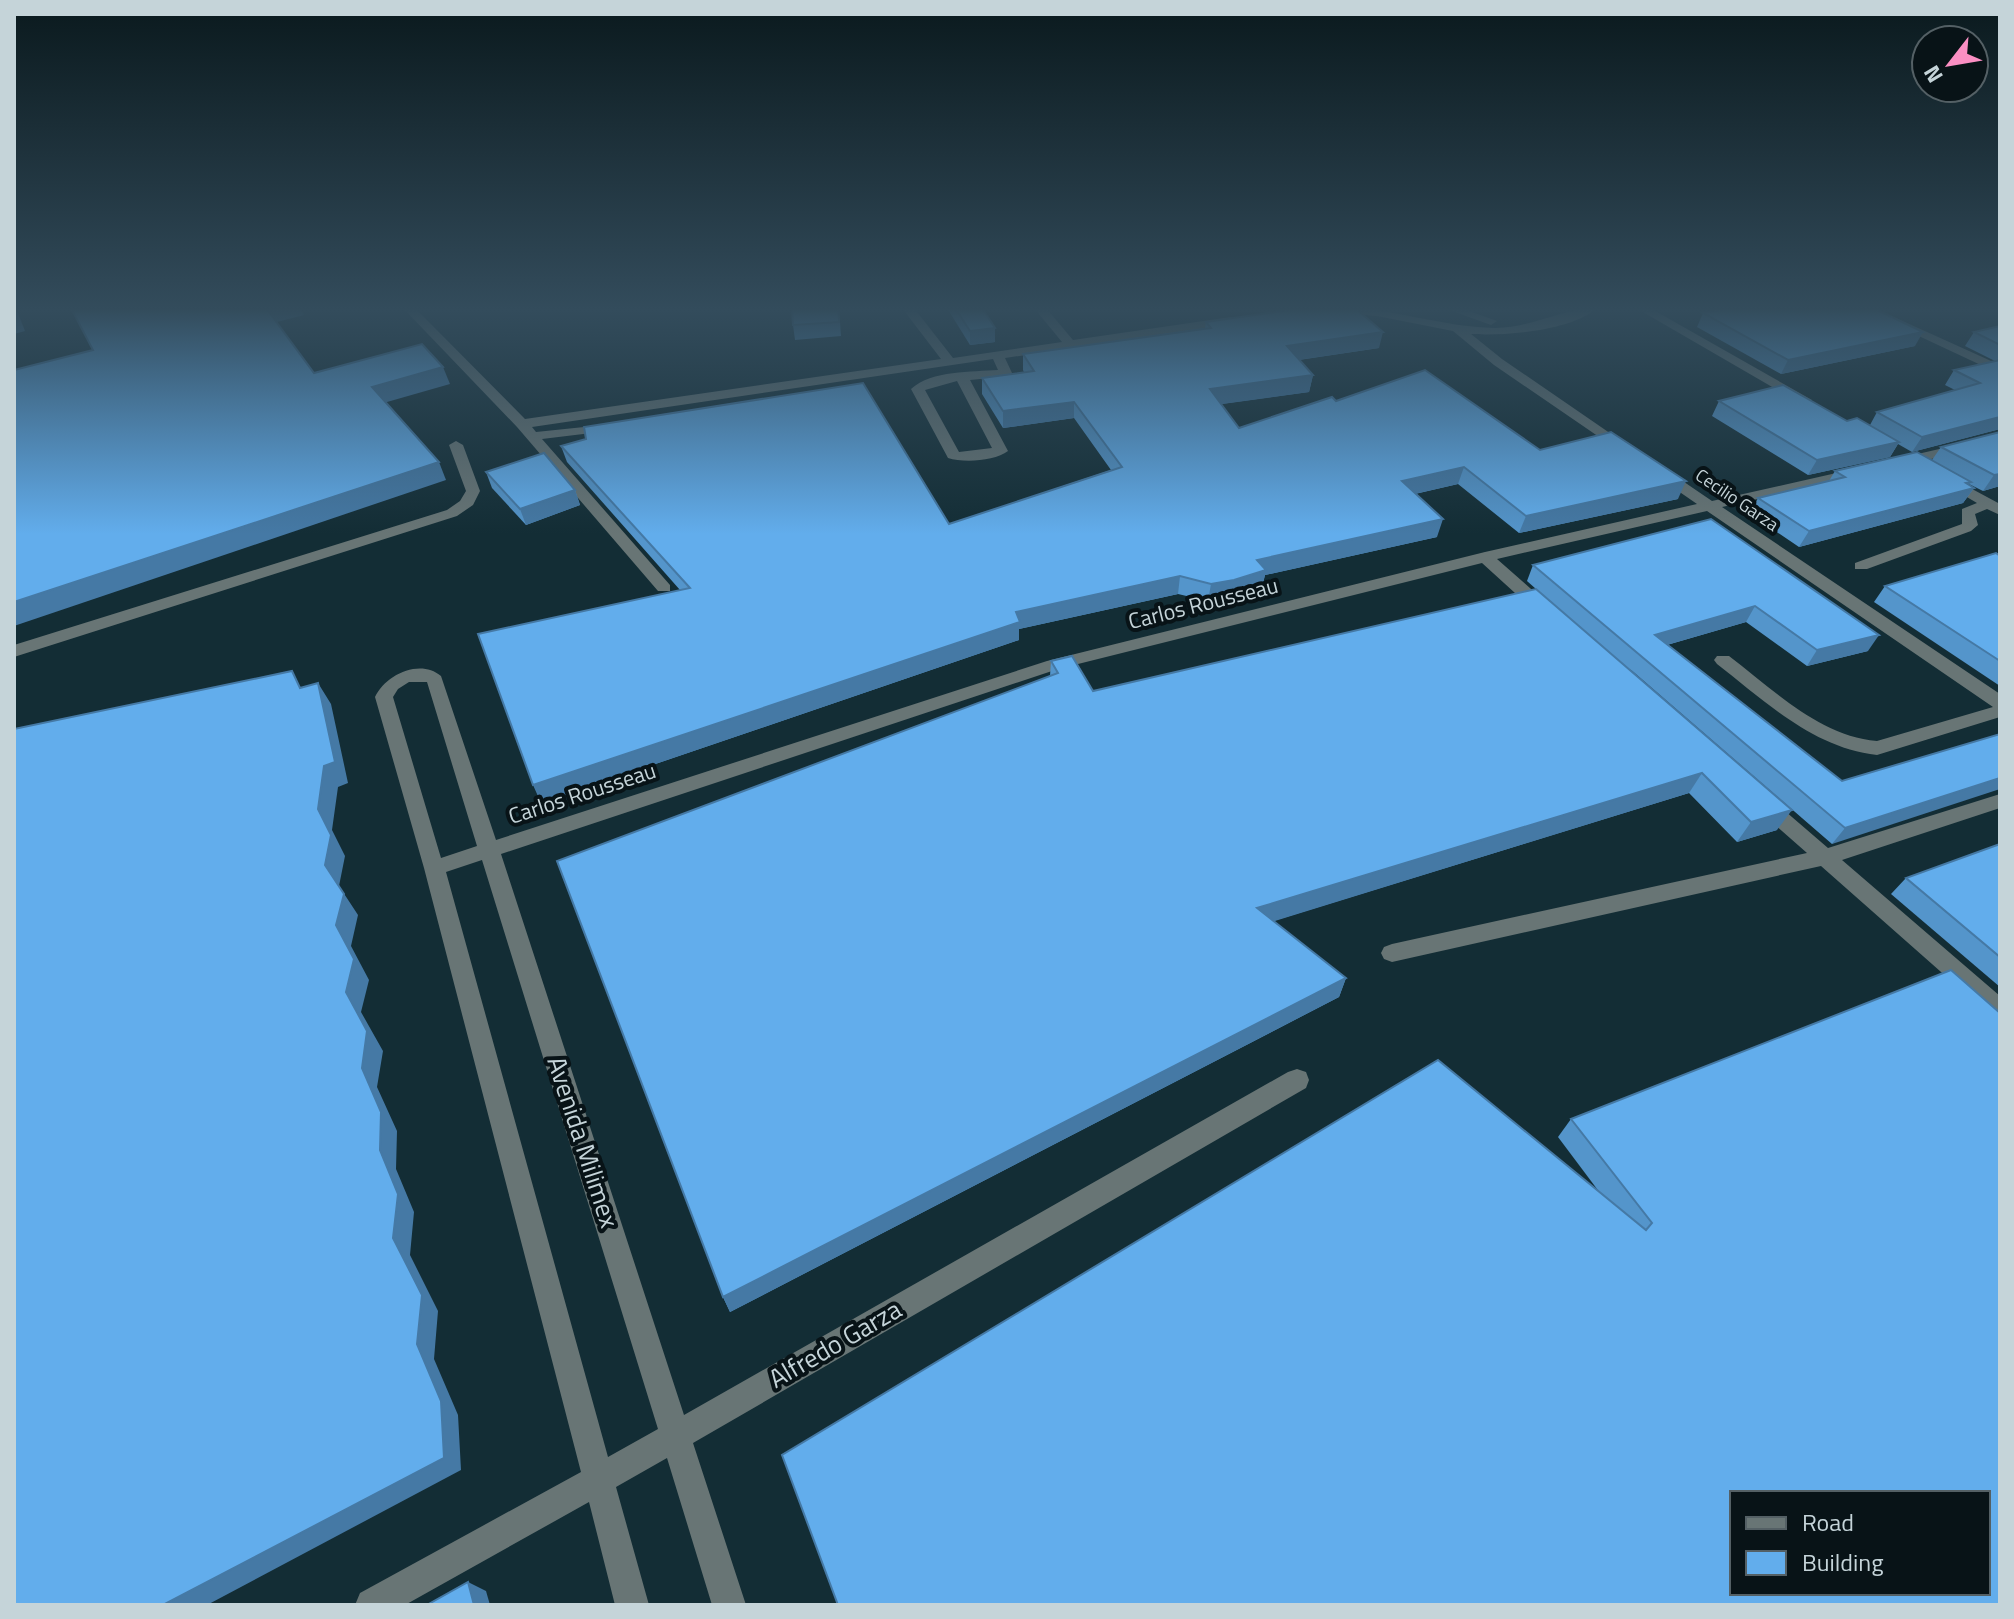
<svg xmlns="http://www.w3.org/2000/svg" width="2014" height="1619" font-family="'Titillium Web',sans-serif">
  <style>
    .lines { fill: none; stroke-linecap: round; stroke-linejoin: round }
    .minor { fill: #687575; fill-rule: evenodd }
    .wall { fill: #5495cb }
    .shaded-wall { fill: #4579a5 }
    .building { fill: #62adec; stroke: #4579a5; stroke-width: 2; fill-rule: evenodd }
    .labels { text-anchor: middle; stroke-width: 8; stroke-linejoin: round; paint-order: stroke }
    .far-street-label { font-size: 18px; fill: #c5d4d9; stroke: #081317 }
    .street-label { font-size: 22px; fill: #c5d4d9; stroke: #081317 }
    .near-street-label { font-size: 26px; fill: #c5d4d9; stroke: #081317 }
  </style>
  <rect width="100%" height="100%" fill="#132d35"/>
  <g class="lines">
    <g class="minor">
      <path d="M 403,308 L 415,308 L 525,419 L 941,359 L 902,308 L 914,308 L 953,358 L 1062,342 L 1034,308 L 1046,308 L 1073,340 L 1231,317 L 1237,321 L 1231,325 L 1005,358 L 1012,373 L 1011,376 L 970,380 L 1008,451 C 995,461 964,463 948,458 L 911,389 C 932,370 972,372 998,370 L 993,359 L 532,427 L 536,432 L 613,424 L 613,430 L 608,431 L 542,439 L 670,585 L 670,591 L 658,591 L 517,427 ZM 957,381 L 992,448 L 959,452 L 925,390 Z"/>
      <path d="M 1324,308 C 1383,304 1437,327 1495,328 C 1532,328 1562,308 1597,308 C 1571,331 1505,336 1471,334 L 1502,359 L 1633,449 L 1621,452 L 1494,365 L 1453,331 L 1377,316 L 1330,312 Z"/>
      <polygon points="1444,308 1461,308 1497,321 1491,325"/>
      <polygon points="1636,308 1650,308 1812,400 1800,403"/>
      <polygon points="1859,308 1874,308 2000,365 2000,374"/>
      <polygon points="2000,435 2000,443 1901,466 1894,462 1896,459"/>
      <polygon points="456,441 463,445 480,491 473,505 457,516 14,657 14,645 447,510 460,501 466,491 449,445"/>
      <path d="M 1854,469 L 1861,473 L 1859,476 L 1722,507 L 2000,694 L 2000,717 L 1877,755 C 1813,748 1766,702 1717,664 L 1714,660 L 1717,656 L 1729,656 C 1774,690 1819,736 1877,741 L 1993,707 L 1707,511 L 1497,559 L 1548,604 L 1550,608 L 1548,612 L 1536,612 L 1482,563 L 1058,669 L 501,854 L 684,1415 L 1288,1072 L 1297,1069 L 1306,1072 L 1309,1080 L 1306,1088 L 693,1443 L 746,1605 L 712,1605 L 667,1458 L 616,1487 L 649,1605 L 615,1605 L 589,1502 L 405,1605 L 355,1605 L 360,1593 L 581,1472 L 424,868 L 375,697 C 385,675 420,658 441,676 L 496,840 L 1047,661 L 1485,552 L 1697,504 L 1658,477 L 1658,471 L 1668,471 L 1712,501 ZM 409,682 L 427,682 L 477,846 L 441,858 L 393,697 L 398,689 ZM 482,860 L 658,1429 L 608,1457 L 446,872 Z"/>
      <polygon points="1948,476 2000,504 2000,515 1987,509 1975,514 1978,525 1971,531 1867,569 1855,569 1855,563 1962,524 1962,509 1977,503 1943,483 1943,477"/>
      <polygon points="2000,794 2000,808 1842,860 2000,996 2000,1020 1992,1017 1821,866 1392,962 1384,959 1381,953 1384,947 1392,944 1807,853 1757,809 1754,804 1757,799 1771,799 1828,848"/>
    </g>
  </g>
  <g class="wall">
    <polygon points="839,308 841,336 795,340 793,325"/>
    <polygon points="947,308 982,308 995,328 995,342 970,345"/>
    <polygon points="1732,308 1879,308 1877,310 1915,346 1781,374 1697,327 1703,313"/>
    <polygon points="1206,322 1379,348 1299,360 1313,375 1309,392 1221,404 1239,428 1336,401 1540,450 1678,499 1519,533 1458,484 1415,494 1437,537 1265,575 1262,587 1230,597 1208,601 1178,594 1019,629 1019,640 541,803 680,590 567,462 561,446 949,524 1111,470 1074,418 1003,428 982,394 982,378 1024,372 1023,370 1023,354 1205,328"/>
    <polygon points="2000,326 2000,429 1912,452 1898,444 1890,457 1808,475 1712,416 1719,401 1870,425 1877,412 1955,390 1945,385 1954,370 1995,361 1965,346 1974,332"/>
    <polygon points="2000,432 2000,486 1983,491 1969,484 1969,485 1974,488 1963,503 1799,547 1750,514 1758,498 1829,481 1835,471 1932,460 1941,447"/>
    <polygon points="486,472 575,490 580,505 526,525 492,488"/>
    <polygon points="1711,519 1868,651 1807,666 1746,622 1667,645 1842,781 2000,734 1832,844 1630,669 1777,830 1737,842 1689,793 1273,921 1346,978 1339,997 730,1312 723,1297 1050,676 1051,661 1093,691 1536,589 1527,581 1533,565"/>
    <polygon points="2000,556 2000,686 1874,602 1885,586"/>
    <polygon points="2000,844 2000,987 1891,894 1906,878"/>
    <polygon points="1571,1119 2000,1605 1600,1193 1558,1137"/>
  </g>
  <g class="shaded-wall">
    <polygon points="14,308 16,308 25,331 14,334"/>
    <polygon points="266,308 300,308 304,315 273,323"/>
    <polygon points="995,328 995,342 970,345 970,331"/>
    <polygon points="1383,332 1379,348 1284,362 1287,346"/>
    <polygon points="1923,332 1915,346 1781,374 1788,360"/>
    <polygon points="443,367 450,384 380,404 372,387"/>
    <polygon points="1313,375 1309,392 1208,406 1210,389"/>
    <polygon points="1074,402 1074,418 1003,428 1003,411"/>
    <polygon points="2000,417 2000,429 1912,452 1922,437"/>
    <polygon points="1899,442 1890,457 1808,475 1817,460"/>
    <polygon points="439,462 446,480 14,626 14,602"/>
    <polygon points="1464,467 1458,484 1397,498 1402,481"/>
    <polygon points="2000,474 2000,486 1983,491 1994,475"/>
    <polygon points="1686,481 1678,499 1519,533 1526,516"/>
    <polygon points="1971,482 1964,491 1974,488 1963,503 1799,547 1809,531"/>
    <polygon points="575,490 580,505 526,525 520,509"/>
    <polygon points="1443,519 1437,537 1265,575 1262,587 1230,597 1208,601 1211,584 1257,560"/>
    <polygon points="1180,576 1178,594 1019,629 1019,640 541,803 533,785 1016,612"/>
    <polygon points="1755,606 1746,622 1646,651 1655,635"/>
    <polygon points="1879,635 1868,651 1807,666 1817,650"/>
    <polygon points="318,683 331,704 348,783 338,787 332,830 345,856 339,886 358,915 351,946 369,980 361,1012 383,1051 377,1087 397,1131 396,1169 414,1212 410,1255 438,1311 434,1359 458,1415 461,1470 207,1605 163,1605 417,1344 393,1238 380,1150 346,992 336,925 325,865 318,809"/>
    <polygon points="1702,773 1689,793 1252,928 1257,908"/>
    <polygon points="2000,778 2000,789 1832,844 1845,828"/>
    <polygon points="1792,810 1777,830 1737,842 1751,822"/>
    <polygon points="1346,978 1339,997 730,1312 723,1297"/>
    <polygon points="468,1582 486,1591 490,1605 474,1605"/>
  </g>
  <g class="building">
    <polygon points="71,308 266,308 314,373 422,344 443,367 372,387 439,462 14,602 14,370 93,350"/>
    <polygon points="792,308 838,308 839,322 793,325"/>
    <polygon points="955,308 982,308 995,328 970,331"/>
    <polygon points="1304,308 1355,308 1383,332 1287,346 1313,375 1210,389 1239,428 1332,397 1336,401 1425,370 1540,450 1611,432 1686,481 1526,516 1464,467 1402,481 1443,519 1257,560 1266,570 1234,580 1211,584 1180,576 1016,612 1020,622 533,785 478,634 690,588 561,446 586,439 584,427 863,383 949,524 1122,467 1074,402 1003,411 982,378 1034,371 1023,354 1211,328 1206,322"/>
    <polygon points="1732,308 1876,308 1873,308 1923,332 1788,360 1703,313"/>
    <polygon points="2000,326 2000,345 1974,332"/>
    <polygon points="2000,360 2000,417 1922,437 1877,412 1980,383 1954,370"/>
    <polygon points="1783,385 1847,421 1857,418 1899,442 1817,460 1719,401"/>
    <polygon points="2000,432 2000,474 1994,475 1941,447"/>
    <polygon points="1917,452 1971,482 1966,483 1974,488 1809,531 1758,498 1845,477 1835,471"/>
    <polygon points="544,453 575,490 520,509 486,472"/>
    <polygon points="1711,519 1879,635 1817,650 1755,606 1655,635 1842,781 2000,734 2000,778 1845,828 1533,565"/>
    <polygon points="1996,553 2000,556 2000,661 1885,586"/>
    <polygon points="1536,589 1792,810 1751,822 1702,773 1257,908 1346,978 723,1297 557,861 1058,673 1051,661 1072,656 1093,691"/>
    <polygon points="292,671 300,688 318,683 335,762 324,766 318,809 331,835 325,865 344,894 336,925 354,959 346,992 367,1031 362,1068 381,1112 380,1150 398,1194 393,1238 422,1295 417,1344 441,1401 444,1458 163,1605 14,1605 14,729"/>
    <polygon points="2000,844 2000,957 1906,878"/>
    <path d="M 1951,970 L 2000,1013 L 2000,1605 L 838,1605 L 782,1455 L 1438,1060 L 1646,1230 L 1652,1223 L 1571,1119 ZM 1732,1493 L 1988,1493 L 1988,1593 L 1732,1593 Z"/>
    <polygon points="468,1582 474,1605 427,1605"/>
  </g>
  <linearGradient id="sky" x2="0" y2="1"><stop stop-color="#0a191d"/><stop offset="0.58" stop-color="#334c5c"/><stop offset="1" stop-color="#334c5c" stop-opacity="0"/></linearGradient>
  <rect width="2014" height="534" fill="url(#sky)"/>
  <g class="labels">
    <g class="far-street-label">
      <text transform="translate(1737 500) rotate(34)" y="6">Cecilio Garza</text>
    </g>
    <g class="street-label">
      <text transform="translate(1203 603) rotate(-14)" y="8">Carlos Rousseau</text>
      <text transform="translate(582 793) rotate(-18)" y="8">Carlos Rousseau</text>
    </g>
    <g class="near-street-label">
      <text transform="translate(583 1142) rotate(72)" y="9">Avenida Milimex</text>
      <text transform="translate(835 1344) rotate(-30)" y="9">Alfredo Garza</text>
    </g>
  </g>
  <rect width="2014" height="1619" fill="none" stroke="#c5d4d9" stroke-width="32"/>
  <rect x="1730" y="1491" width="260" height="104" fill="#081317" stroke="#546065" stroke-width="2"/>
  <rect x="1746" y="1517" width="40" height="12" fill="#687575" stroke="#546065" stroke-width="2"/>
  <text x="1802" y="1531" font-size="24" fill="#c5d4d9">Road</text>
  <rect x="1746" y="1551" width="40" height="24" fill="#62adec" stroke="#546065" stroke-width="2"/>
  <text x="1802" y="1571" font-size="24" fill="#c5d4d9">Building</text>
  <g transform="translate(1950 64) rotate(239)"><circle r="38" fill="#081317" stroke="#546065" stroke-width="2"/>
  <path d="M0-6L14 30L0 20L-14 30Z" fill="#fb8fc3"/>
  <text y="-12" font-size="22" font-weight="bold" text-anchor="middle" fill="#c5d4d9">N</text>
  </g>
</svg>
